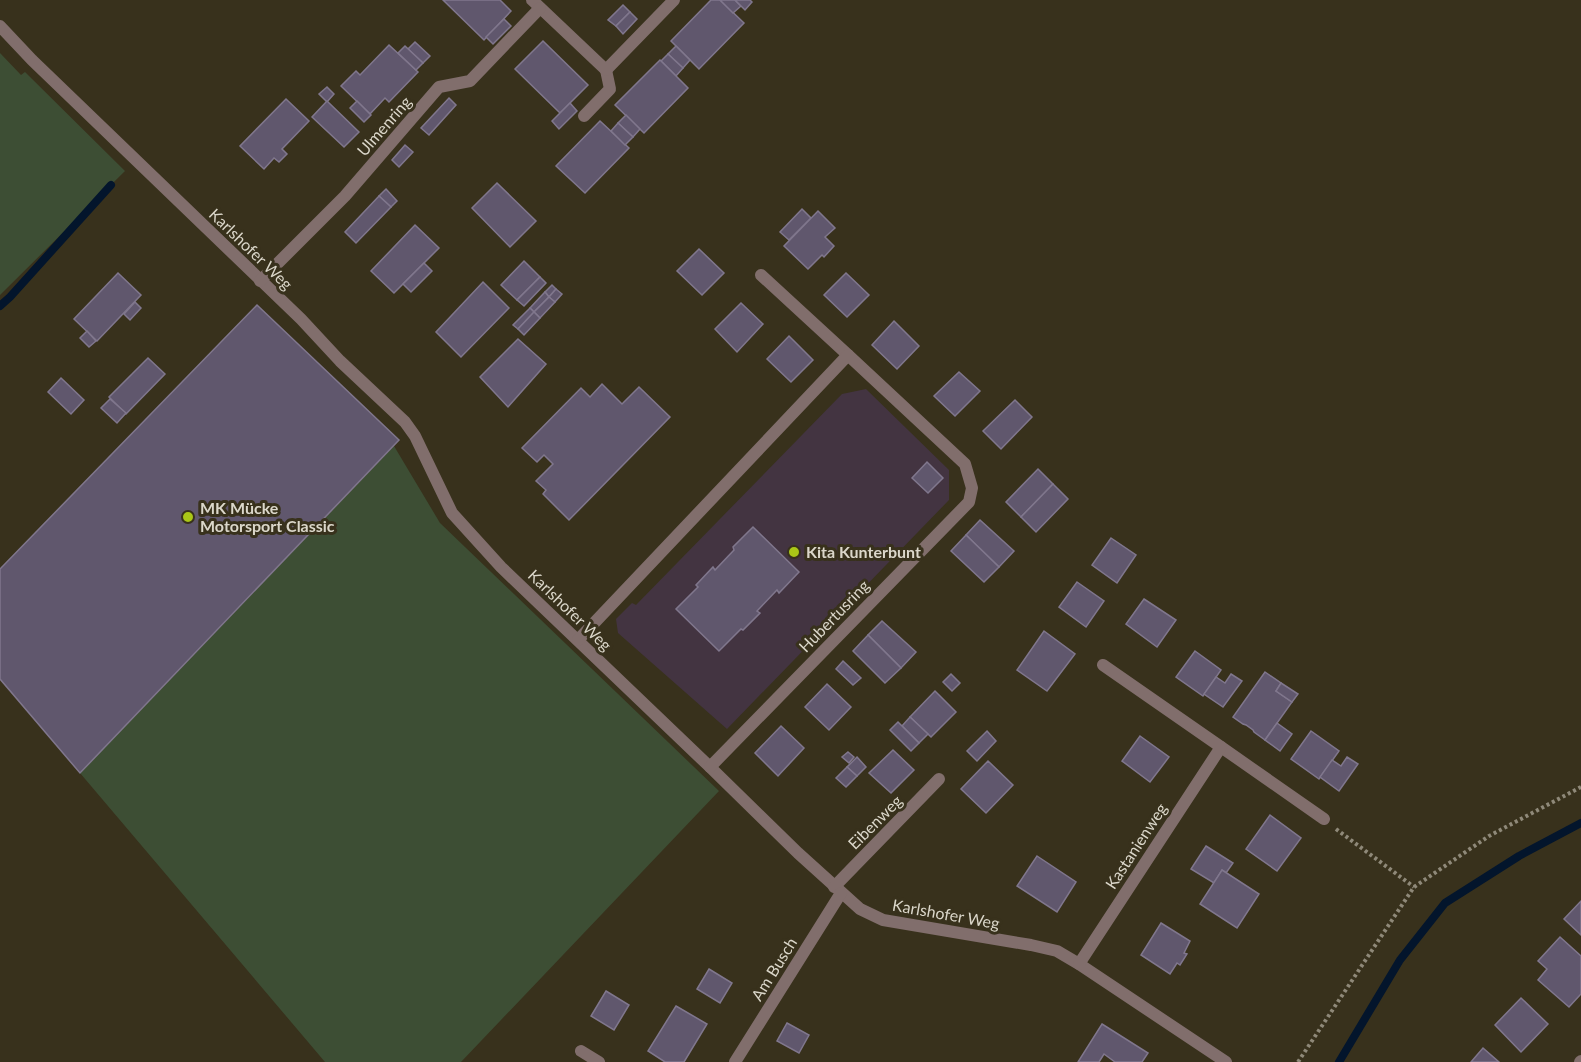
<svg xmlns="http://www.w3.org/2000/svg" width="1581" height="1062" font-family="Lato,sans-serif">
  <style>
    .education { fill: #433441 }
    .green { fill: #3d4e34 }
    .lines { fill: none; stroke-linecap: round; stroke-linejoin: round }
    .stream { stroke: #03152c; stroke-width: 8 }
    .building { fill: #60576d; stroke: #80778d; stroke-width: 1.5 }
    .path { stroke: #8f8979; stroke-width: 4; stroke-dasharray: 3 3; stroke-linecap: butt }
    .lane { stroke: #816e6c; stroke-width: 12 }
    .street { stroke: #816e6c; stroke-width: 12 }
    .poi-dot { fill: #aac717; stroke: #38311c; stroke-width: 2 }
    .labels { text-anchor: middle; stroke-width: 6; stroke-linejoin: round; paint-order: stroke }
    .street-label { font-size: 16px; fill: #dbd7ca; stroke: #38311c }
    .poi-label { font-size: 16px; font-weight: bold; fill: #dbd7ca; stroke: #38311c; text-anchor: start }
  </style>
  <rect width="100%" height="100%" fill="#38311c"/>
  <polygon class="education" points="866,389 949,470 949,500 727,729 618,633 616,619 632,603 636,605 842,394"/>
  <g class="green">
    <polygon points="0,53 21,75 25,72 125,171 0,295"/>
    <polygon points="394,446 440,523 719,791 461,1062 325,1062 80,773"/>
  </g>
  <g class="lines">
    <g class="stream">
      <polyline points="0,306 10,297 111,185"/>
      <polyline points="1339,1062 1400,960 1445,903 1519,856 1581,823"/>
    </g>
  </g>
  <g class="building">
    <polygon points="443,0 500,0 511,11 484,40"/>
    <polygon points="711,0 720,0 744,23 699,69 671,41"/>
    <polygon points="720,0 735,0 741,6 733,13"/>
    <polygon points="735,0 750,0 752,2 745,10"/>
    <polygon points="623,5 630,12 616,26 608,20"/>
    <polygon points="630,12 637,19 623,34 616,26"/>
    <polygon points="504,19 511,26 493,44 486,37"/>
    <polygon points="543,41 588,85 560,113 515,69"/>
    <polygon points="415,42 430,56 423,63 408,49"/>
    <polygon points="389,45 418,72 389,102 385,98 370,114 341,86 356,71 360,75"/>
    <polygon points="405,46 423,63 416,70 398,53"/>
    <polygon points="676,46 690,60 683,68 668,54"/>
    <polygon points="668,54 683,68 676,76 661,61"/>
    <polygon points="660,60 688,88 644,133 615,105"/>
    <polygon points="327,87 334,94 327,102 319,94"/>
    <polygon points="449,98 456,105 429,135 421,128"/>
    <polygon points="286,99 309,121 282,149 287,154 279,162 274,158 264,169 240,146"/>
    <polygon points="327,101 359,132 344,147 312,117"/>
    <polygon points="357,101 371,115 364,122 350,108"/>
    <polygon points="570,103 577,111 559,129 552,121"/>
    <polygon points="626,115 640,129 633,137 618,123"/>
    <polygon points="600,121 629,148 585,193 556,166"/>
    <polygon points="618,123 633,137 625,145 611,131"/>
    <polygon points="405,145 413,152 399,167 392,160"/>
    <polygon points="497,183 536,221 510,247 472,208"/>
    <polygon points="386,189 397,201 391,207 379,196"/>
    <polygon points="379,196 391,207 356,243 345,232"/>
    <polygon points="802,209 811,218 789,240 780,232"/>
    <polygon points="818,211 835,228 825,237 834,246 824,257 822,255 808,269 784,246"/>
    <polygon points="415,225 439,248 394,293 371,271"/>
    <polygon points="699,249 724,273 702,295 677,271"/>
    <polygon points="524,261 540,277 517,300 501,285"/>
    <polygon points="424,263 432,271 411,292 403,284"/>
    <polygon points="118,273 141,295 97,341 74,319"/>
    <polygon points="846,273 869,295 847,317 824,295"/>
    <polygon points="540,277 546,283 524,306 517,300"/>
    <polygon points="483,282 509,308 461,357 436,332"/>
    <polygon points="552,285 556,289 549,297 545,292"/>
    <polygon points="556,289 562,294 555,302 549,297"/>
    <polygon points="545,292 549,297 534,312 530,308"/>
    <polygon points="549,297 555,302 540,318 534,312"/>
    <polygon points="135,302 141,308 130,320 124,314"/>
    <polygon points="741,303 763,324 737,352 715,329"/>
    <polygon points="257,305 399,440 80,773 0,679 0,569"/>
    <polygon points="530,308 534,312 518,329 513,325"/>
    <polygon points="534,312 540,318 524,335 518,329"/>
    <polygon points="894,321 919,346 897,369 872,345"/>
    <polygon points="87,331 96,341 89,347 80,338"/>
    <polygon points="789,336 813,360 791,382 767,359"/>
    <polygon points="518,339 546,364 508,407 480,377"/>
    <polygon points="148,358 165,374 126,414 109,397"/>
    <polygon points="959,372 980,391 955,416 934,396"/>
    <polygon points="61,378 84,400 71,414 48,392"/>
    <polygon points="602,384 622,404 639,387 670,417 569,520 543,494 546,490 536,481 553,464 544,455 537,462 522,448 581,388 590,397"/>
    <polygon points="110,399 126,413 117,423 101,408"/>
    <polygon points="1015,400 1032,417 1001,449 983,431"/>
    <polygon points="927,462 943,478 928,493 912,478"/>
    <polygon points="1038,469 1053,484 1021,517 1006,502"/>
    <polygon points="1053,484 1068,499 1036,532 1021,517"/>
    <polygon points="980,520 1014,551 999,567 966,535"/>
    <polygon points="753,527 799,572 779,593 777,590 757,611 760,613 743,630 741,629 719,651 676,609 698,587 696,585 713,567 715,570 734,550 733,547"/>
    <polygon points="966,535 999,567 984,582 951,551"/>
    <polygon points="1111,538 1136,555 1117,583 1092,565"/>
    <polygon points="1077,582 1104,601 1086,627 1059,607"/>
    <polygon points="1144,599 1176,620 1157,647 1126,624"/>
    <polygon points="882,621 916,652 901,668 868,635"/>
    <polygon points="1044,631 1075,654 1047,691 1017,670"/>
    <polygon points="868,635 901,668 885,683 853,651"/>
    <polygon points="1195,651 1221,670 1203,696 1176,677"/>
    <polygon points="843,661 861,678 853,685 836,669"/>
    <polygon points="1265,672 1281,683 1276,691 1292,702 1265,740 1254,732 1253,730 1246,725 1243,724 1233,717"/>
    <polygon points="951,674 960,683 952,691 943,682"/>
    <polygon points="1231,674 1242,681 1223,707 1204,694 1216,677 1225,683"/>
    <polygon points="1281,683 1298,694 1292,702 1276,691"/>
    <polygon points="827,684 851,707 829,730 805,707"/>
    <polygon points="935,691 956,712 931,737 910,717"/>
    <polygon points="910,717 928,734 919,743 902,726"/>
    <polygon points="898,722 919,743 911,751 890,730"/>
    <polygon points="1277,723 1292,734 1280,751 1265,740"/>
    <polygon points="781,726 804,748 778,776 755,753"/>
    <polygon points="987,731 996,741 977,761 967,751"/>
    <polygon points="1311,731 1339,751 1319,779 1291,759"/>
    <polygon points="1140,736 1169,757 1150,782 1122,761"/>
    <polygon points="893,750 914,770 891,793 869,773"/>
    <polygon points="848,752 854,757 849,763 842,757"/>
    <polygon points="857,757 866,767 857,776 847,767"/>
    <polygon points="1347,757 1358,764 1339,791 1320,777 1332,760 1341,766"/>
    <polygon points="988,761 1013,785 986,813 961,789"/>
    <polygon points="847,767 857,776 846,787 836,778"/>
    <polygon points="1270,815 1301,838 1277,871 1246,849"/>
    <polygon points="1206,846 1233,863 1226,873 1222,870 1214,883 1191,869"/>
    <polygon points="1037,856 1076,882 1057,912 1017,886"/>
    <polygon points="1222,870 1259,894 1237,928 1200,904"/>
    <polygon points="1581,901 1581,935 1564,919"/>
    <polygon points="1161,923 1190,941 1184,953 1187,954 1180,965 1177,963 1170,974 1141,955"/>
    <polygon points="1560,937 1581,956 1581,994 1569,1007 1538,980 1547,969 1538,961"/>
    <polygon points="709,969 732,983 720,1003 697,989"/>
    <polygon points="606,991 629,1005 614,1030 591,1016"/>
    <polygon points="1521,998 1548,1024 1521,1052 1495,1025"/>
    <polygon points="676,1006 707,1024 684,1062 665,1062 648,1051"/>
    <polygon points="787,1023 809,1035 799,1053 777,1041"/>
    <polygon points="1102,1024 1148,1053 1142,1062 1115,1062 1104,1054 1099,1062 1078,1062"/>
    <polygon points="1483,1048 1499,1062 1471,1062"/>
  </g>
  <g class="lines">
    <g class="path">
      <polyline points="1336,829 1414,887"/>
      <polyline points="1298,1062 1414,887 1489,836 1581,787"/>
    </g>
    <polyline class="lane" points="584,116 610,89 606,70"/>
    <g class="street">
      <polyline points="532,0 606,70 674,0"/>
      <polyline points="0,26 32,60 301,319 340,361 405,422 415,436 452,513 501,567 710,767 798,853 860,909 883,920 1031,945 1057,951 1079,964 1226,1062"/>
      <polyline points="761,275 848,355"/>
      <polyline points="260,281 345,196 439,87 470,81 540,8"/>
      <polyline points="578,640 848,355 965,464 972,488 969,502 710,767"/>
      <polyline points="1221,747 1324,819"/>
      <polyline points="834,887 939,779"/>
      <polyline points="1079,964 1221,747 1103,665"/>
      <polyline points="581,1051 599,1062"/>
      <polyline points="735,1062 841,893"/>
      <polyline points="1580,1062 1581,1061"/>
    </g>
  </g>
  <g class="poi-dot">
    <circle cx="188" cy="517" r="6"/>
    <circle cx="794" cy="552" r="6"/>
  </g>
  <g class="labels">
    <g class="street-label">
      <text transform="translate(384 126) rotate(-49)" y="6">Ulmenring</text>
      <text transform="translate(251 249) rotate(44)" y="6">Karlshofer Weg</text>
      <text transform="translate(570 610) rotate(44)" y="6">Karlshofer Weg</text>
      <text transform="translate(834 616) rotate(-46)" y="6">Hubertusring</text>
      <text transform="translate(875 822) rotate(-45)" y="6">Eibenweg</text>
      <text transform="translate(1136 846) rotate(-57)" y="6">Kastanienweg</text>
      <text transform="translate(946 914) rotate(10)" y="6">Karlshofer Weg</text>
      <text transform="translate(774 969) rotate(-58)" y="6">Am Busch</text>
    </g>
    <g class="poi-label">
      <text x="200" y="514">MK Mücke<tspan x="200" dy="18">Motorsport Classic</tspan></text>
      <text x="806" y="558">Kita Kunterbunt</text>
    </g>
  </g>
</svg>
